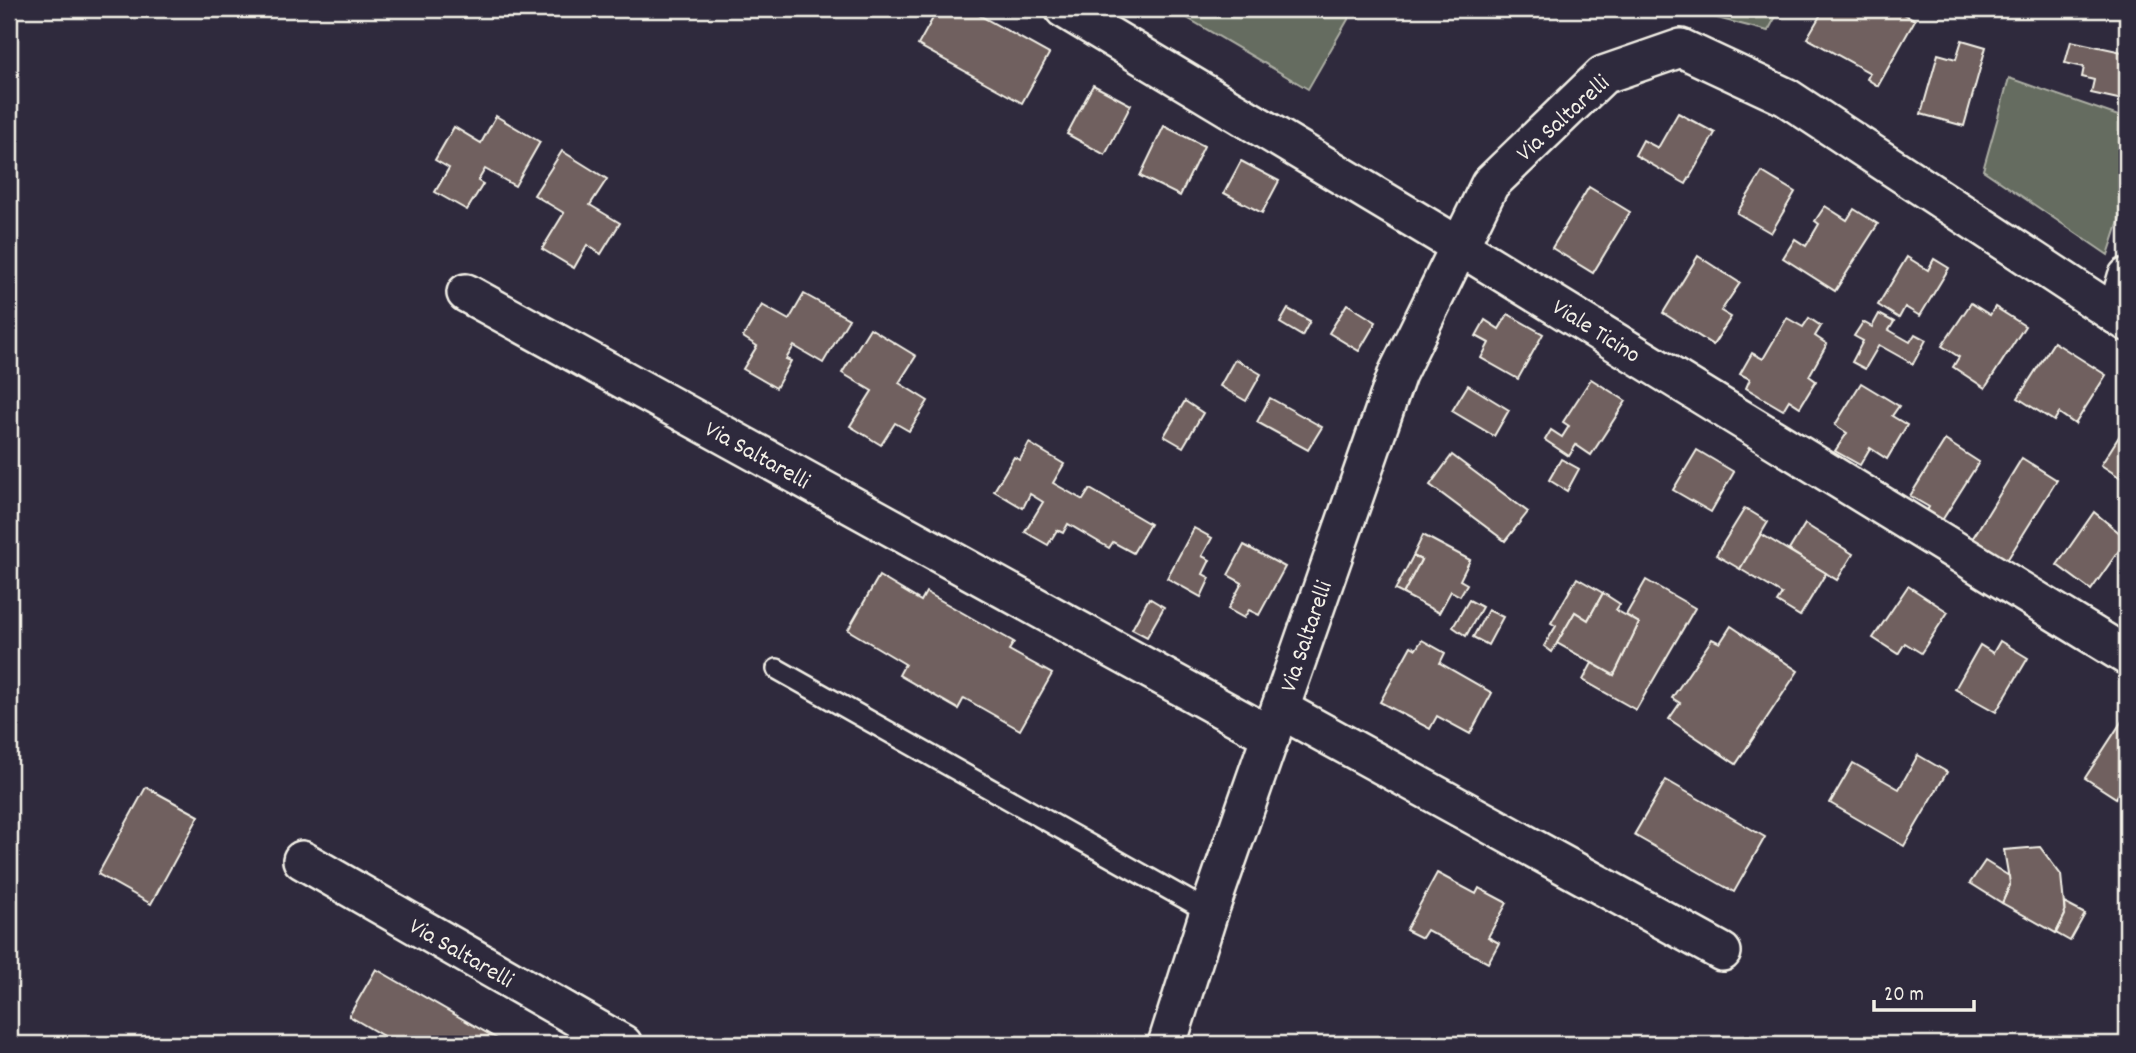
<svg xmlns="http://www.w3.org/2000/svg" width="2136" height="1053" font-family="Dekko,sans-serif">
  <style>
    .green { fill: #656c60; stroke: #acaea4; stroke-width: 2 }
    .building { fill: #70615e; stroke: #f4f1e8; stroke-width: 2 }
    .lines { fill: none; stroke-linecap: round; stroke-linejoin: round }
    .lane-casing { stroke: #f4f1e8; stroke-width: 24 }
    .street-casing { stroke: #f4f1e8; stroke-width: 42 }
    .lane { stroke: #2f2a3d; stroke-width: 19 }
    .street { stroke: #2f2a3d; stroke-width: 37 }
    .labels { text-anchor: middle; stroke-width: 6; stroke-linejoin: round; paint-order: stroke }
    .street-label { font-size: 24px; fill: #f4f1e8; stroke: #2f2a3d }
  </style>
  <rect width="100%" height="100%" fill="#2f2a3d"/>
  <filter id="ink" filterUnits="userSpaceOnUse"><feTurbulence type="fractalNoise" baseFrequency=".0143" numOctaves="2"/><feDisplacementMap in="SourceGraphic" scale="14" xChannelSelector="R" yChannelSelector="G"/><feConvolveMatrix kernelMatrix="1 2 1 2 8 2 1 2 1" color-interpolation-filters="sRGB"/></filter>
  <g filter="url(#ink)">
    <g class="green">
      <polygon points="1172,9 1354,9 1308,89"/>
      <polygon points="1682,9 1780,9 1768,31"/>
      <polygon points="2009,78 2127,119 2127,197 2108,255 1983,170"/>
    </g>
    <g class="building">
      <polygon points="938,9 968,9 1049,54 1022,103 918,45"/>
      <polygon points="1824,9 1895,9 1915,20 1878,86 1867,79 1870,73 1807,38"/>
      <polygon points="1962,40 1986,47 1964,126 1921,114 1938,54 1956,59"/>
      <polygon points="2071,41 2127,53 2127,101 2091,93 2094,80 2082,77 2084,67 2065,63"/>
      <polygon points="1093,85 1131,105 1105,155 1067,134"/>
      <polygon points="1678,113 1715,133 1686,184 1635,155 1643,140 1658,148"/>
      <polygon points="496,116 540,142 515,186 485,169 478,181 483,184 467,210 435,192 449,168 435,160 454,127 481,143"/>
      <polygon points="1164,126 1204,146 1180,196 1140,176"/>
      <polygon points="562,151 607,179 590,205 620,223 601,254 587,245 574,268 542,249 564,213 534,195"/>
      <polygon points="1241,161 1279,181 1262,213 1224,193"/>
      <polygon points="1762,172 1795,192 1771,233 1737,213"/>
      <polygon points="1589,187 1630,212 1593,273 1552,248"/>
      <polygon points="1825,206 1847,220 1854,209 1878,224 1835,291 1783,258 1795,239 1806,246 1819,224 1815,221"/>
      <polygon points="1698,256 1740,283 1721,311 1731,317 1713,345 1663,313"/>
      <polygon points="1907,257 1928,270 1934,259 1949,268 1920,316 1905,307 1899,318 1878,305"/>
      <polygon points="804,294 849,319 823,363 794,346 786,359 791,361 776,388 743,369 757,346 743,337 762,305 789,320"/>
      <polygon points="1971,303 1990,315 1995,307 2025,326 1985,388 1953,367 1959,357 1942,346"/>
      <polygon points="1347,304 1376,322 1359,351 1329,333"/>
      <polygon points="1288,309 1310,321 1302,336 1280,323"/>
      <polygon points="1508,314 1543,334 1518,379 1481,358 1489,343 1476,336 1485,320 1499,329"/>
      <polygon points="1879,314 1894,322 1889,330 1910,342 1915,334 1926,340 1913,364 1879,345 1865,369 1852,362 1863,341 1854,336 1863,322 1872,327"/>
      <polygon points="1787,318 1803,327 1809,318 1821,326 1815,336 1827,344 1809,376 1816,381 1800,407 1789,400 1783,410 1746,388 1750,379 1740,374 1752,353 1763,359"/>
      <polygon points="870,328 916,356 899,383 928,401 909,431 895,423 881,445 850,426 872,391 842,373"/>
      <polygon points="2054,342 2106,375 2075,424 2059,413 2054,421 2018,398"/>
      <polygon points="1235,359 1261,374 1246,401 1220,386"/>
      <polygon points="1591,379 1626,401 1591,455 1576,445 1569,456 1545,440 1551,430 1562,437 1569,426 1563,422"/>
      <polygon points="1861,383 1899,406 1892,416 1907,425 1887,459 1870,448 1860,465 1835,451 1847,433 1835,425"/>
      <polygon points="1468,385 1509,410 1494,436 1452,411"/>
      <polygon points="1270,398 1322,427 1308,450 1257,422"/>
      <polygon points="1185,401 1203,413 1183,447 1164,436"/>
      <polygon points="2127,424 2127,482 2101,465"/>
      <polygon points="1945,440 1979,462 1936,530 1921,521 1929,507 1910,496"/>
      <polygon points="1029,443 1064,464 1053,483 1083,500 1090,489 1150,524 1133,553 1113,542 1109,548 1068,524 1063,533 1057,530 1048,545 1025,532 1043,502 1030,494 1023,508 994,491 1014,457 1020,460"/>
      <polygon points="1697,450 1734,472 1711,512 1673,490"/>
      <polygon points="1452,455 1528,512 1505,541 1430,485"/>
      <polygon points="2022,458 2057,480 2006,562 1971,541"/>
      <polygon points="1561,459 1579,469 1567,491 1549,480"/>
      <polygon points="1745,508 1768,522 1740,569 1716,555"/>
      <polygon points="2094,512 2127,539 2091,590 2057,565"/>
      <polygon points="1805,524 1853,554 1837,580 1789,550"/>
      <polygon points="1194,528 1212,538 1202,556 1210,560 1203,574 1210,578 1201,597 1167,578"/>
      <polygon points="1761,534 1826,573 1800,616 1777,602 1782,594 1740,569"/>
      <polygon points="1423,535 1470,560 1460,580 1467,584 1460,596 1451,591 1439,613 1403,594 1421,560 1413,556"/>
      <polygon points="1244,545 1285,567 1259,615 1249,610 1244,618 1228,609 1242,583 1228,575"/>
      <polygon points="1413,556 1421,560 1403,594 1395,590"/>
      <polygon points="879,576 921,601 926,592 1014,642 1009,650 1052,674 1020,730 964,698 958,709 899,675 905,664 848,630"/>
      <polygon points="1577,578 1603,593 1588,620 1575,612 1552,652 1544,646 1556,626 1551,623"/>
      <polygon points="1646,580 1695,608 1636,710 1583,680 1592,663 1614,675 1639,623 1626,615"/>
      <polygon points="1908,586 1948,612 1921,653 1905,643 1898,654 1873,638"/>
      <polygon points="1603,593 1620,604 1616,610 1639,623 1614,675 1557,643 1575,612 1588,620"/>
      <polygon points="1149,598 1164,607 1147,637 1132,629"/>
      <polygon points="1469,600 1482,607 1466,636 1453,627"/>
      <polygon points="1488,610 1503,617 1488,645 1473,637"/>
      <polygon points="1731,626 1798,671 1736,764 1669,719 1680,703 1672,698 1712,639 1720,643"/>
      <polygon points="1422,640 1445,653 1440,663 1492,693 1470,734 1437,716 1430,729 1380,702 1411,646 1416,649"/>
      <polygon points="2000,641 2028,658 1996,712 1955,689 1980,645 1993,653"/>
      <polygon points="2124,718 2127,720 2127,779 2116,798 2085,778"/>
      <polygon points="1918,755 1947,772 1904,846 1830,803 1853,763 1899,789"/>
      <polygon points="1666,780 1765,837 1734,892 1634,835"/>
      <polygon points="146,787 199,816 151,904 98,874"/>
      <polygon points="2040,847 2061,875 2065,915 2056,933 2002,903 2010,885 2004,850"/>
      <polygon points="1985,861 2009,876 2010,885 2002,903 1970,883"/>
      <polygon points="1437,873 1476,894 1479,888 1507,903 1488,937 1499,943 1488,963 1427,930 1422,938 1406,930"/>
      <polygon points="2064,903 2085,914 2070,941 2056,933 2065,915"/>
      <polygon points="376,969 506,1044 397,1044 349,1016"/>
    </g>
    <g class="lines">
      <g class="lane-casing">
        <polyline id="lane" points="777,669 1209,912"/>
      </g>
      <g class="street-casing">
        <g id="street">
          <polyline points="1064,9 1459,246 2127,656"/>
          <polyline points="466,293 1271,736"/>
          <polyline points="2116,315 2127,277"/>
          <polyline points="1280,709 1722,952"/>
          <polyline points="302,860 623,1044"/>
          <polyline points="1167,1044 1209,912 1397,374 1490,184 1603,75 1681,48 1786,97 2127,322"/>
        </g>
      </g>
      <use href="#lane" class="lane"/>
      <use href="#street" class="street"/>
    </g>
  </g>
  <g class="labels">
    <g class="street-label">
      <text transform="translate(1562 117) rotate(-42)" y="8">Via Saltarelli</text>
      <text transform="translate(1597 330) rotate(32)" y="8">Viale Ticino</text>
      <text transform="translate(758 454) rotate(29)" y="8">Via Saltarelli</text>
      <text transform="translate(1305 636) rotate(-71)" y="8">Via Saltarelli</text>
      <text transform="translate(462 952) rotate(30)" y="8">Via Saltarelli</text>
    </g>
  </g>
  <rect width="2136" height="1053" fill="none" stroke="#2f2a3d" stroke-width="35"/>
  <rect x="18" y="18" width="2101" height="1018" fill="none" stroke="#f4f1e8" stroke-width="2.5" filter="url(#ink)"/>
  <path d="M1874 1000v10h100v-10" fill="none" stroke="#f4f1e8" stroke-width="3.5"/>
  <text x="1884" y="1000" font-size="21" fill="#f4f1e8" stroke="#2f2a3d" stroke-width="5" paint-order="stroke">20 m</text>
</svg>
